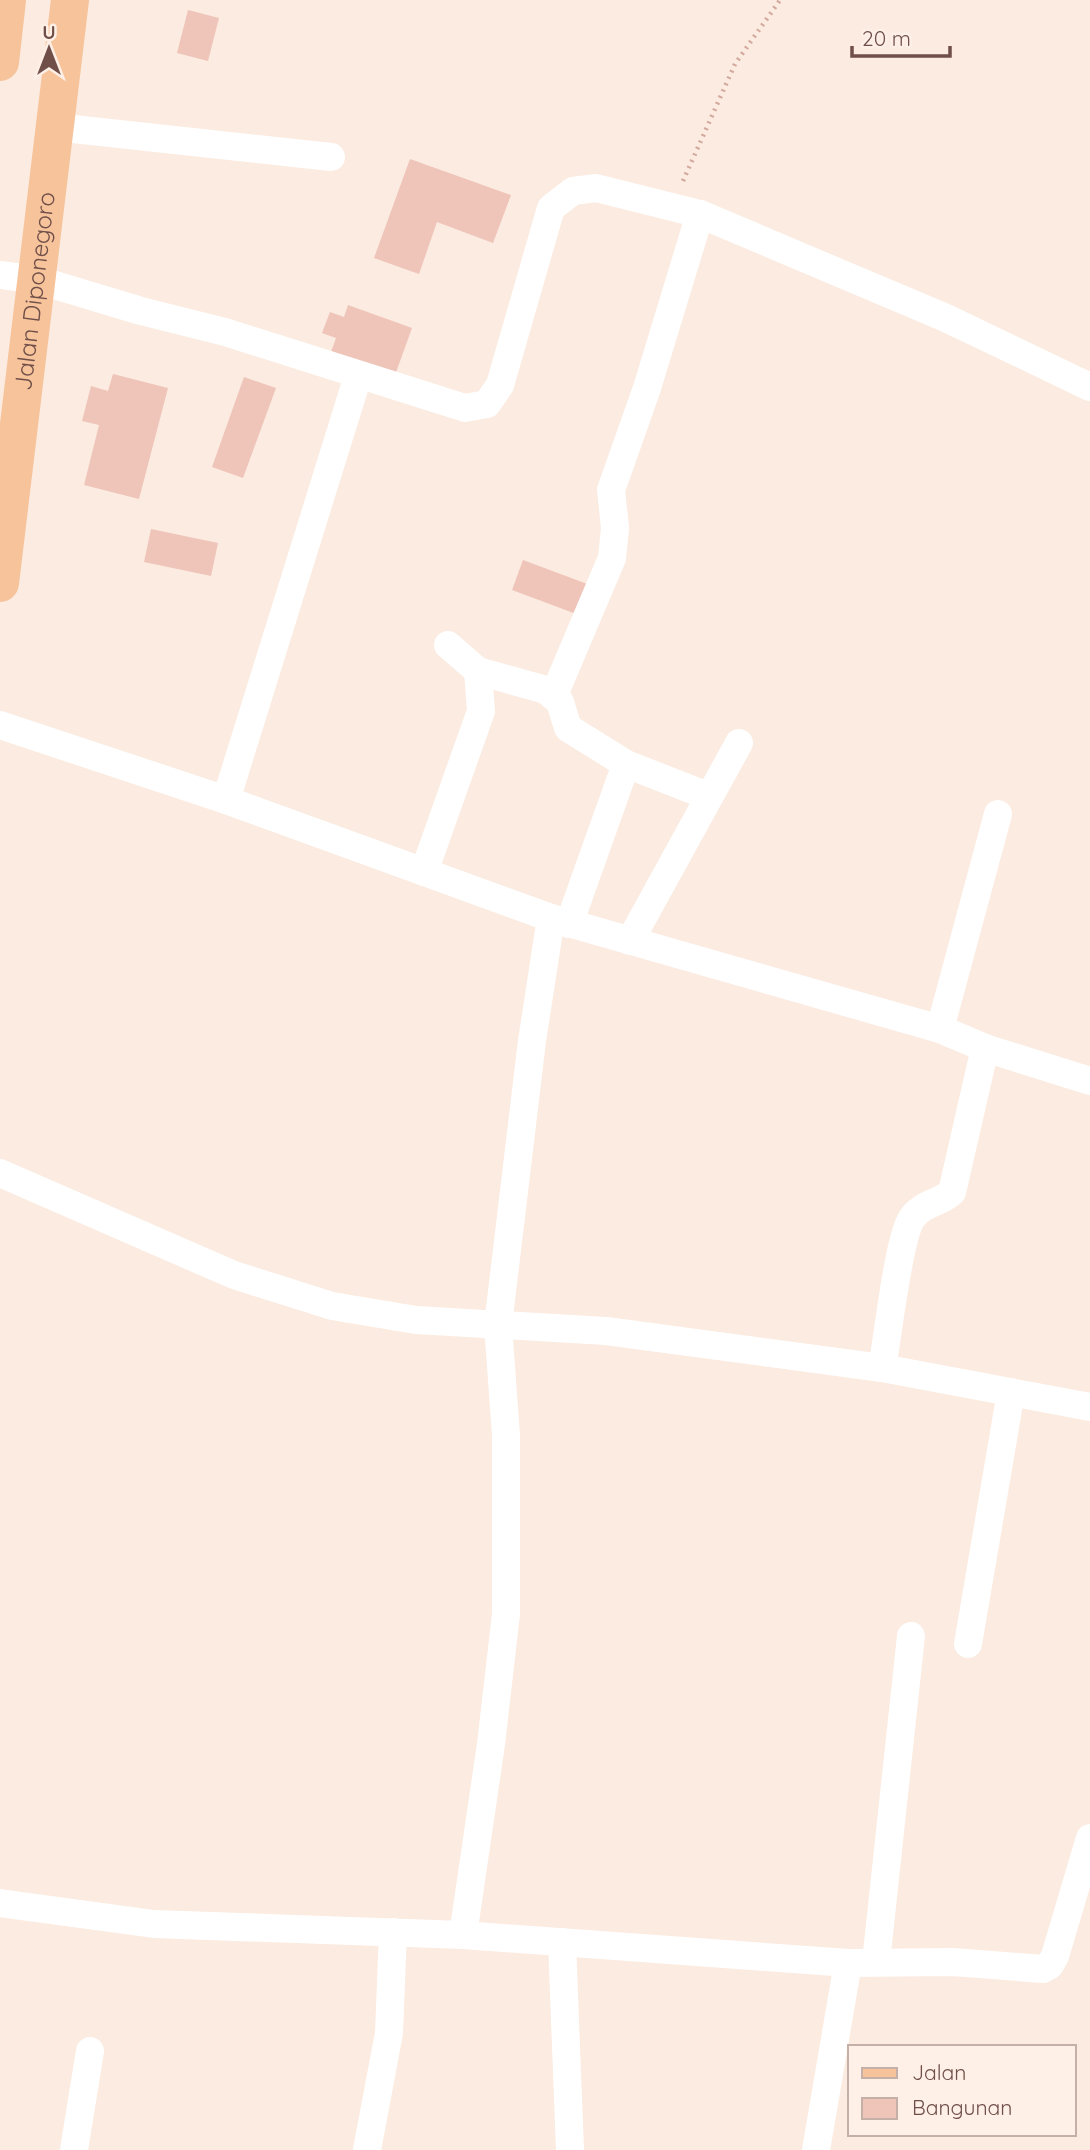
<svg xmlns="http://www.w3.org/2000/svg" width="1090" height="2150" font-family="Quicksand,sans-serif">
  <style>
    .building { fill: #efc4b9 }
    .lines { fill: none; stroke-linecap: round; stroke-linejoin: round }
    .path { stroke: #d3a89d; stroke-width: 4.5; stroke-dasharray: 2 5; stroke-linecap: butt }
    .minor { stroke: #fff; stroke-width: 28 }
    .primary { stroke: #f7c39b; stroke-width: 38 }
    .labels { text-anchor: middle; stroke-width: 7; stroke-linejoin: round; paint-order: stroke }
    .street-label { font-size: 24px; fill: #704f49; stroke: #fef0e6 }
  </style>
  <rect width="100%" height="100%" fill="#fbebe0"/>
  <g class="building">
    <polygon points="188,10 219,18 208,61 177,53"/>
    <polygon points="410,159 511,195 493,243 437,222 419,274 374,258"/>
    <polygon points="348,305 412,328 395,375 331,352 336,338 322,333 330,312 344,317"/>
    <polygon points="113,374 168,388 139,499 84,485 99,425 82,421 91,386 108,391"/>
    <polygon points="244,377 276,388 243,478 212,467"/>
    <polygon points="151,529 218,543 211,576 144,562"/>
    <polygon points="523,560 590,585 579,615 512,590"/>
  </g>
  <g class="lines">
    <polyline class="path" points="683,181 735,64 780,0"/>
    <g class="minor">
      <polyline points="55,127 331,157"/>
      <polyline points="0,275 38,280 141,311 225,332 465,408 487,404 500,385 551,208 573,191 596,188 700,214 946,318 1090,387"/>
      <polyline points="478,671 546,690 560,702 568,728 626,764 708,796"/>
      <polyline points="554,695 612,558 615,528 611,490 647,388 700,214"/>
      <polyline points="0,725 226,800 551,918 940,1029 985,1048 1090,1081"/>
      <polyline points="226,800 358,376"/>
      <polyline points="424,872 481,711 478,671 448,645"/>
      <polyline points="569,924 626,764"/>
      <polyline points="630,941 739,743"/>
      <polyline points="940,1029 998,814"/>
      <polyline points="0,1173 234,1275 332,1306 416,1320 606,1331 882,1368 1090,1407"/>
      <path d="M 882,1368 C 888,1337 898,1239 912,1218 C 922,1203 941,1203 952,1192 L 985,1048"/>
      <polyline points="968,1644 1011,1392"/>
      <polyline points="0,1903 154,1924 463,1935 848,1963 953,1962 1043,1969 1050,1965 1055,1956 1090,1838"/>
      <polyline points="463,1935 491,1744 506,1614 506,1435 498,1325 532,1041 551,918"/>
      <polyline points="562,1942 570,2150"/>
      <polyline points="876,1962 911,1636"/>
      <polyline points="74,2150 90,2051"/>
      <polyline points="367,2150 389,2033 393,1932"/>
      <polyline points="816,2150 848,1963"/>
    </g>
    <g class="primary">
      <polyline points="0,62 7,0"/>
      <path id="s1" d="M 0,583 L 70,0"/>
    </g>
  </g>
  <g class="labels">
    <g class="street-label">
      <text dy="8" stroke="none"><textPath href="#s1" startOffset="294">Jalan Diponegoro</textPath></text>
    </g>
  </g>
  <rect x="848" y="2045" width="228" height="91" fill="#fef0e6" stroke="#c5b0a7" stroke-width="2"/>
  <rect x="862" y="2068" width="35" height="10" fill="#f7c39b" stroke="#c5b0a7" stroke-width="2"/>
  <text x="912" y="2080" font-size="21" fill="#704f49">Jalan</text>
  <rect x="862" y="2098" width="35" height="21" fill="#efc4b9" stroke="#c5b0a7" stroke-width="2"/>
  <text x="912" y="2115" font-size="21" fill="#704f49">Bangunan</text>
  <g transform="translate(49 49)" stroke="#fef0e6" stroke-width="5" paint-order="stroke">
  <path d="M0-5L12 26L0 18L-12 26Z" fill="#704f49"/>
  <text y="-10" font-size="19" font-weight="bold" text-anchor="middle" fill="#704f49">U</text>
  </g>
  <path d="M852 46v10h98v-10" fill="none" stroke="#704f49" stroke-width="3.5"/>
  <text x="862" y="46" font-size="21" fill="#704f49" stroke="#fef0e6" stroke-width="5" paint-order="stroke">20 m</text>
</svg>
